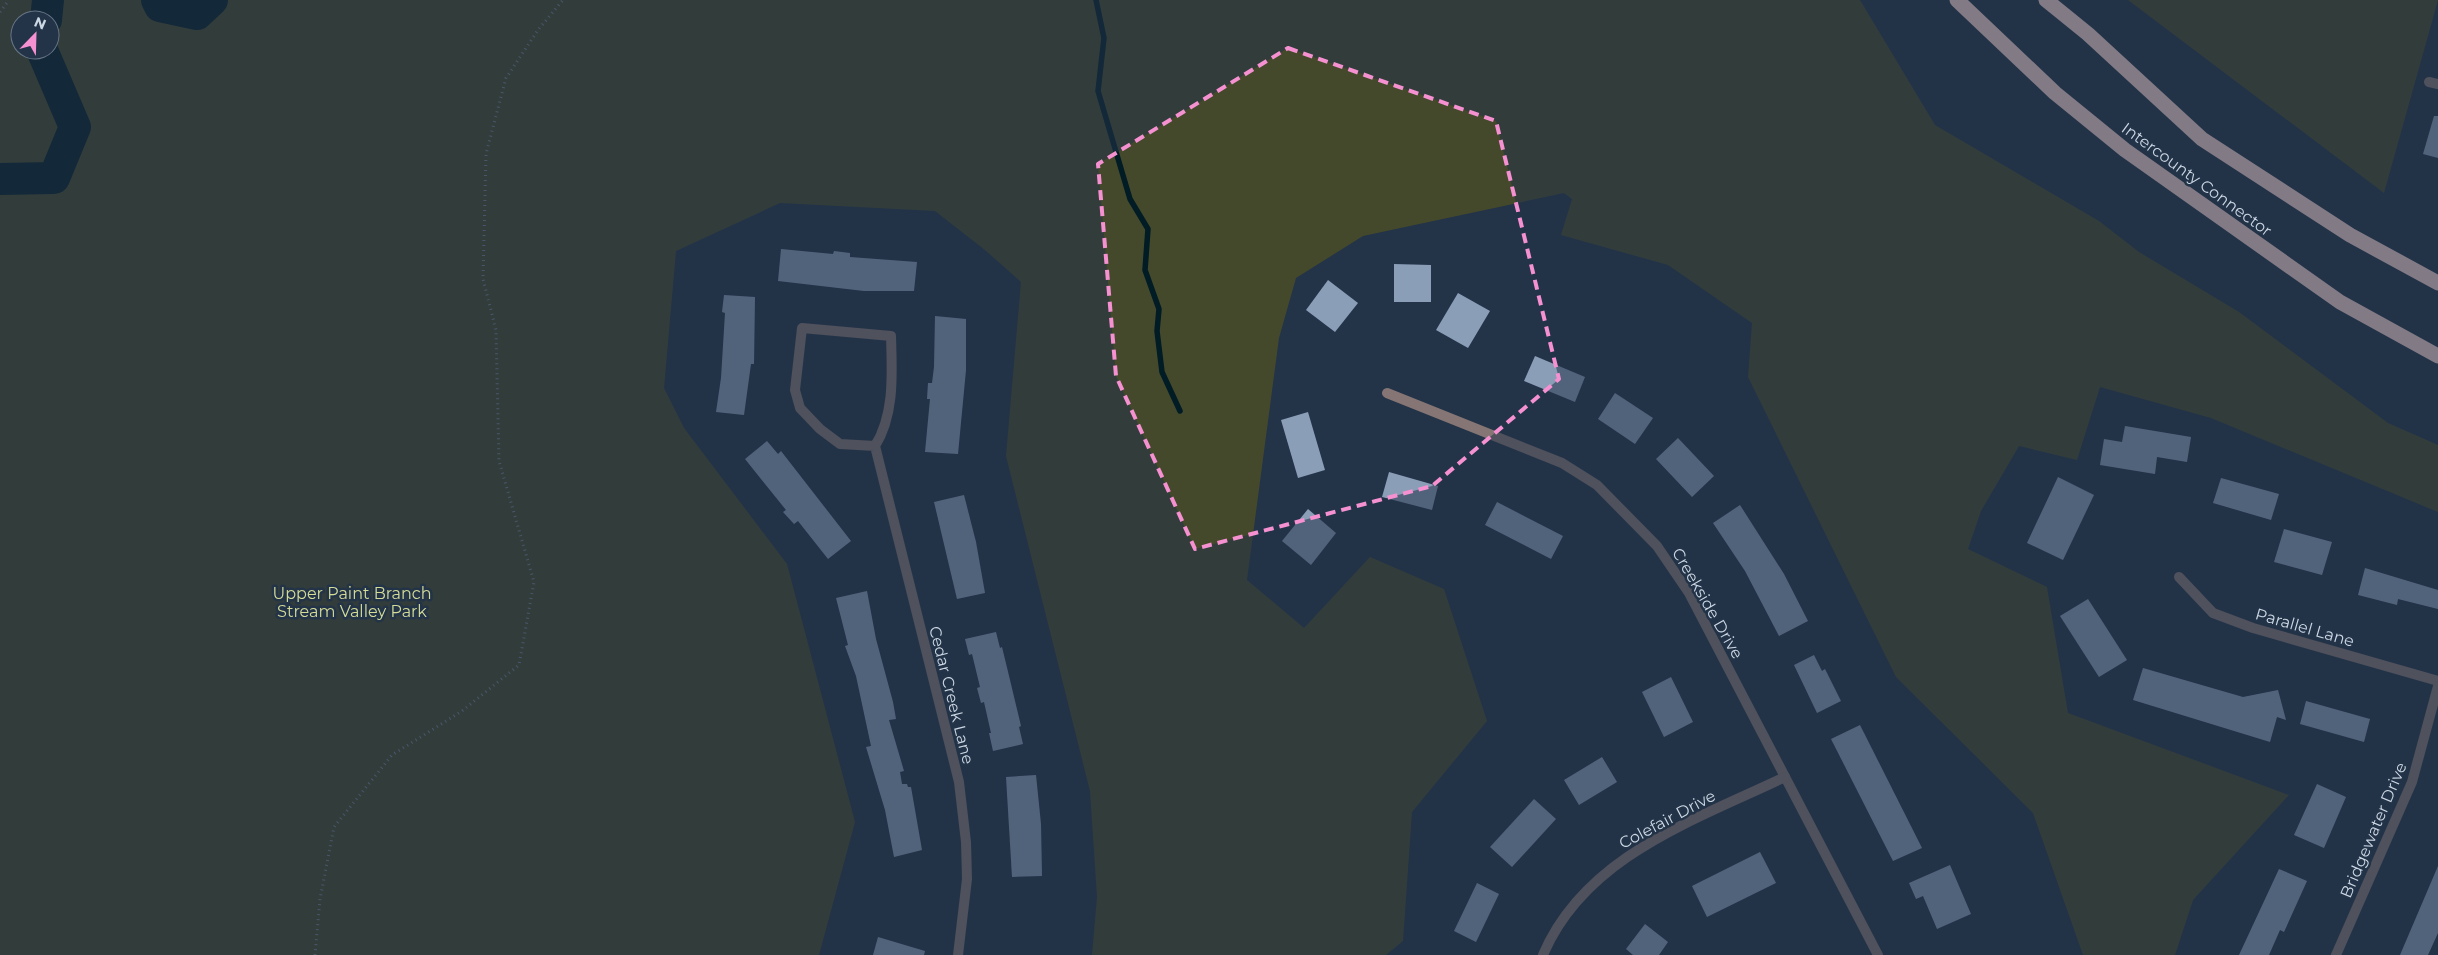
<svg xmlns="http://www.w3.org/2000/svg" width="2438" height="955" font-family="Montserrat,sans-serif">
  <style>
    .green { fill: #45492c; fill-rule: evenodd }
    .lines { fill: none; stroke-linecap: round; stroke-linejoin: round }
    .stream { stroke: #011c24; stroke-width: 5.5 }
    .river { stroke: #011c24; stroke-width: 32 }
    .building { fill: #8b9eb8 }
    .path { stroke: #758294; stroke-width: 3; stroke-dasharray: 1 4; stroke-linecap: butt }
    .minor { stroke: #857574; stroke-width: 10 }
    .motorway { stroke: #f7d0cf; stroke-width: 15 }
    .marked { fill: none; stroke: #f590d1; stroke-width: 4; stroke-dasharray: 10 6; stroke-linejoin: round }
    .labels { text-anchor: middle; stroke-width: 5; stroke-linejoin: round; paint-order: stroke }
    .street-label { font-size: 16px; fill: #ccd7e4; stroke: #233348 }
    .park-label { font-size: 16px; fill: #d4dc96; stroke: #233348 }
  </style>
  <rect width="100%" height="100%" fill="#233348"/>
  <g class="green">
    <path d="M 0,0 L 1860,0 L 1935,125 L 2099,221 L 2139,252 L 2239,312 L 2388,423 L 2438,445 L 2438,512 L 2211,418 L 2100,387 L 2077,460 L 2019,446 L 1981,511 L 1968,549 L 2047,587 L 2068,713 L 2289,795 L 2193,900 L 2175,955 L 2083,955 L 2033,813 L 1896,677 L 1748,377 L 1752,323 L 1668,265 L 1561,235 L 1572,199 L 1564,193 L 1363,236 L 1296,278 L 1279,338 L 1247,580 L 1304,628 L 1370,557 L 1444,589 L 1487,721 L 1412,812 L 1403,941 L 1386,955 L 1092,955 L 1097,897 L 1090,791 L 1006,456 L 1021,282 L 985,250 L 935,211 L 780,203 L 676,251 L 664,388 L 684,428 L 787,564 L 855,822 L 819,955 L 0,955 ZM 20,20 L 50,20 L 50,50 L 20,50 Z"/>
    <polygon points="2128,0 2438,0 2384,193"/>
  </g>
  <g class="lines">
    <polyline class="stream" points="1096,0 1104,38 1098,91 1130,199 1148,229 1145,270 1159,309 1157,331 1162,372 1180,411"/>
    <g class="river">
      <polyline points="157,0 160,6 197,14 212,0"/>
      <polyline points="46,20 48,0"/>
      <polyline points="0,179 54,178 75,127 42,50"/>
    </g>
  </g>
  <g class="building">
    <polygon points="2434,116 2438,116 2438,158 2423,154"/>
    <polygon points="781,249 833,254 834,251 850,253 850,257 917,262 914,291 864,291 778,281"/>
    <polygon points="1394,264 1431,265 1431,302 1394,302"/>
    <polygon points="1328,280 1358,303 1335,332 1306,310"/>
    <polygon points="1458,293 1490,311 1468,348 1436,330"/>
    <polygon points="724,295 755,297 754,364 751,364 744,415 716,412 721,378 725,313 722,312"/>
    <polygon points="935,316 966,319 966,370 958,454 925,452 930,399 927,399 928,383 932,383 934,367"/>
    <polygon points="1535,356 1585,377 1575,402 1524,381"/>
    <polygon points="1615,393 1653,418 1635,444 1598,419"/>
    <polygon points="1308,412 1325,470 1298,478 1281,420"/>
    <polygon points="2125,426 2191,437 2187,462 2157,457 2155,474 2100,465 2104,439 2122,442"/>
    <polygon points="1678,438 1714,476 1692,497 1656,459"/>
    <polygon points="767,441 778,454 781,451 851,541 828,559 798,521 794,524 783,512 786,510 745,459"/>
    <polygon points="1389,472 1438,486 1432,510 1382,497"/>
    <polygon points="2058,477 2094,495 2063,560 2027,543"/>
    <polygon points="2221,478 2279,494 2271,520 2213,503"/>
    <polygon points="964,495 976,542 985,593 957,599 934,502"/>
    <polygon points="1497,502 1563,536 1551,559 1485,525"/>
    <polygon points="1740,505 1784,574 1808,621 1779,636 1745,571 1713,523"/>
    <polygon points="1308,509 1336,533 1311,565 1282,541"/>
    <polygon points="2284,529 2332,542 2322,575 2274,562"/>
    <polygon points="2365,568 2438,590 2438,609 2398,599 2397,605 2358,595"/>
    <polygon points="867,591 876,639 893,702 896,719 889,720 904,771 900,772 902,784 907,784 908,787 911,787 922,850 894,857 885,810 866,747 871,746 856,676 845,646 848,645 836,598"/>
    <polygon points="2088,599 2127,660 2099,677 2060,616"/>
    <polygon points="996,632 1000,648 1002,647 1010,680 1021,726 1019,727 1023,744 993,751 989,733 991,733 984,702 981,703 977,688 980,687 972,654 969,655 965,639"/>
    <polygon points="1814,655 1822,671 1825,669 1841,701 1817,713 1794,665"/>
    <polygon points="2143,668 2243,697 2278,690 2286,720 2277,717 2270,742 2133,700"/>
    <polygon points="1671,677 1693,722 1664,737 1642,692"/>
    <polygon points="2306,701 2370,719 2364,742 2300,724"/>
    <polygon points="1860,725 1922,848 1893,861 1831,739"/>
    <polygon points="1602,757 1617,782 1579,805 1564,780"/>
    <polygon points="1036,775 1041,824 1042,876 1012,877 1006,777"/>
    <polygon points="2317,784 2346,797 2324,848 2294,835"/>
    <polygon points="1534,799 1556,819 1512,867 1490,847"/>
    <polygon points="1760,852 1776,883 1707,917 1692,886"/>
    <polygon points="1950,865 1971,914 1937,929 1923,896 1916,899 1909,883"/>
    <polygon points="2438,866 2438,933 2428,955 2400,955"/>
    <polygon points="2279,869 2307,881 2284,932 2280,930 2269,955 2239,955"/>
    <polygon points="1477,883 1499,894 1476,942 1454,931"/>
    <polygon points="1645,924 1668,942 1659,955 1633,955 1626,949"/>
    <polygon points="878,937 925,951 924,955 873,955"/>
  </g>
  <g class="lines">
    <g class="path">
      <polyline points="0,12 9,0"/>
      <polyline points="315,955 320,899 334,827 392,755 462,711 519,665 534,582 499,461 496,330 483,279 486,154 506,78 538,30 563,0"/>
    </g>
    <g class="minor">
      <polyline points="2429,82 2438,84"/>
      <polyline points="1387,393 1562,463 1597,485 1657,546 1689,593 1878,955"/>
      <path d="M 875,446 L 840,444 L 820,429 L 800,408 L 795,390 L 802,328 L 891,336 C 892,373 895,414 875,446 L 959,782 L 966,842 L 967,879 L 958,955"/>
      <polyline points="2179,577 2213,613 2253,628 2438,681"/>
      <path d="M 1543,955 C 1585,856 1695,820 1785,777"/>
      <polyline points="2336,955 2412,782 2438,686"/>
    </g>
    <g class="motorway">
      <polyline points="1957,0 2055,93 2125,150 2340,302 2438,356"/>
      <polyline points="2046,0 2088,34 2202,139 2350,235 2438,283"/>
    </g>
  </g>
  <path d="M0 0H2438V955H0ZM 1288,48 L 1496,121 L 1559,379 L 1432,486 L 1195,549 L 1116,376 L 1098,164 Z" fill="#233348" fill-opacity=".55" fill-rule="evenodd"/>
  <path class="marked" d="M 1288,48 L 1496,121 L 1559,379 L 1432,486 L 1195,549 L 1116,376 L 1098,164 Z"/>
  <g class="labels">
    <g class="street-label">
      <text transform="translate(2197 179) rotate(36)" y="6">Intercounty Connector</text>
      <text transform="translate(1708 603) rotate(60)" y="6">Creekside Drive</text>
      <text transform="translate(2305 627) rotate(16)" y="6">Parallel Lane</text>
      <text transform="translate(952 695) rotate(76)" y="6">Cedar Creek Lane</text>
      <text transform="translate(1667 819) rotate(-28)" y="6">Colefair Drive</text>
      <text transform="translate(2373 830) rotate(-67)" y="6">Bridgewater Drive</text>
    </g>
    <g class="park-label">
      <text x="352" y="599">Upper Paint Branch<tspan x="352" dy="18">Stream Valley Park</tspan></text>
    </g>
  </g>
  <g transform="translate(35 35) rotate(23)"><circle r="24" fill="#233348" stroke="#677586"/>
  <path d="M0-4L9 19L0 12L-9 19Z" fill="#f590d1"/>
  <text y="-8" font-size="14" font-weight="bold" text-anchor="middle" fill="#ccd7e4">N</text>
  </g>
</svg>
